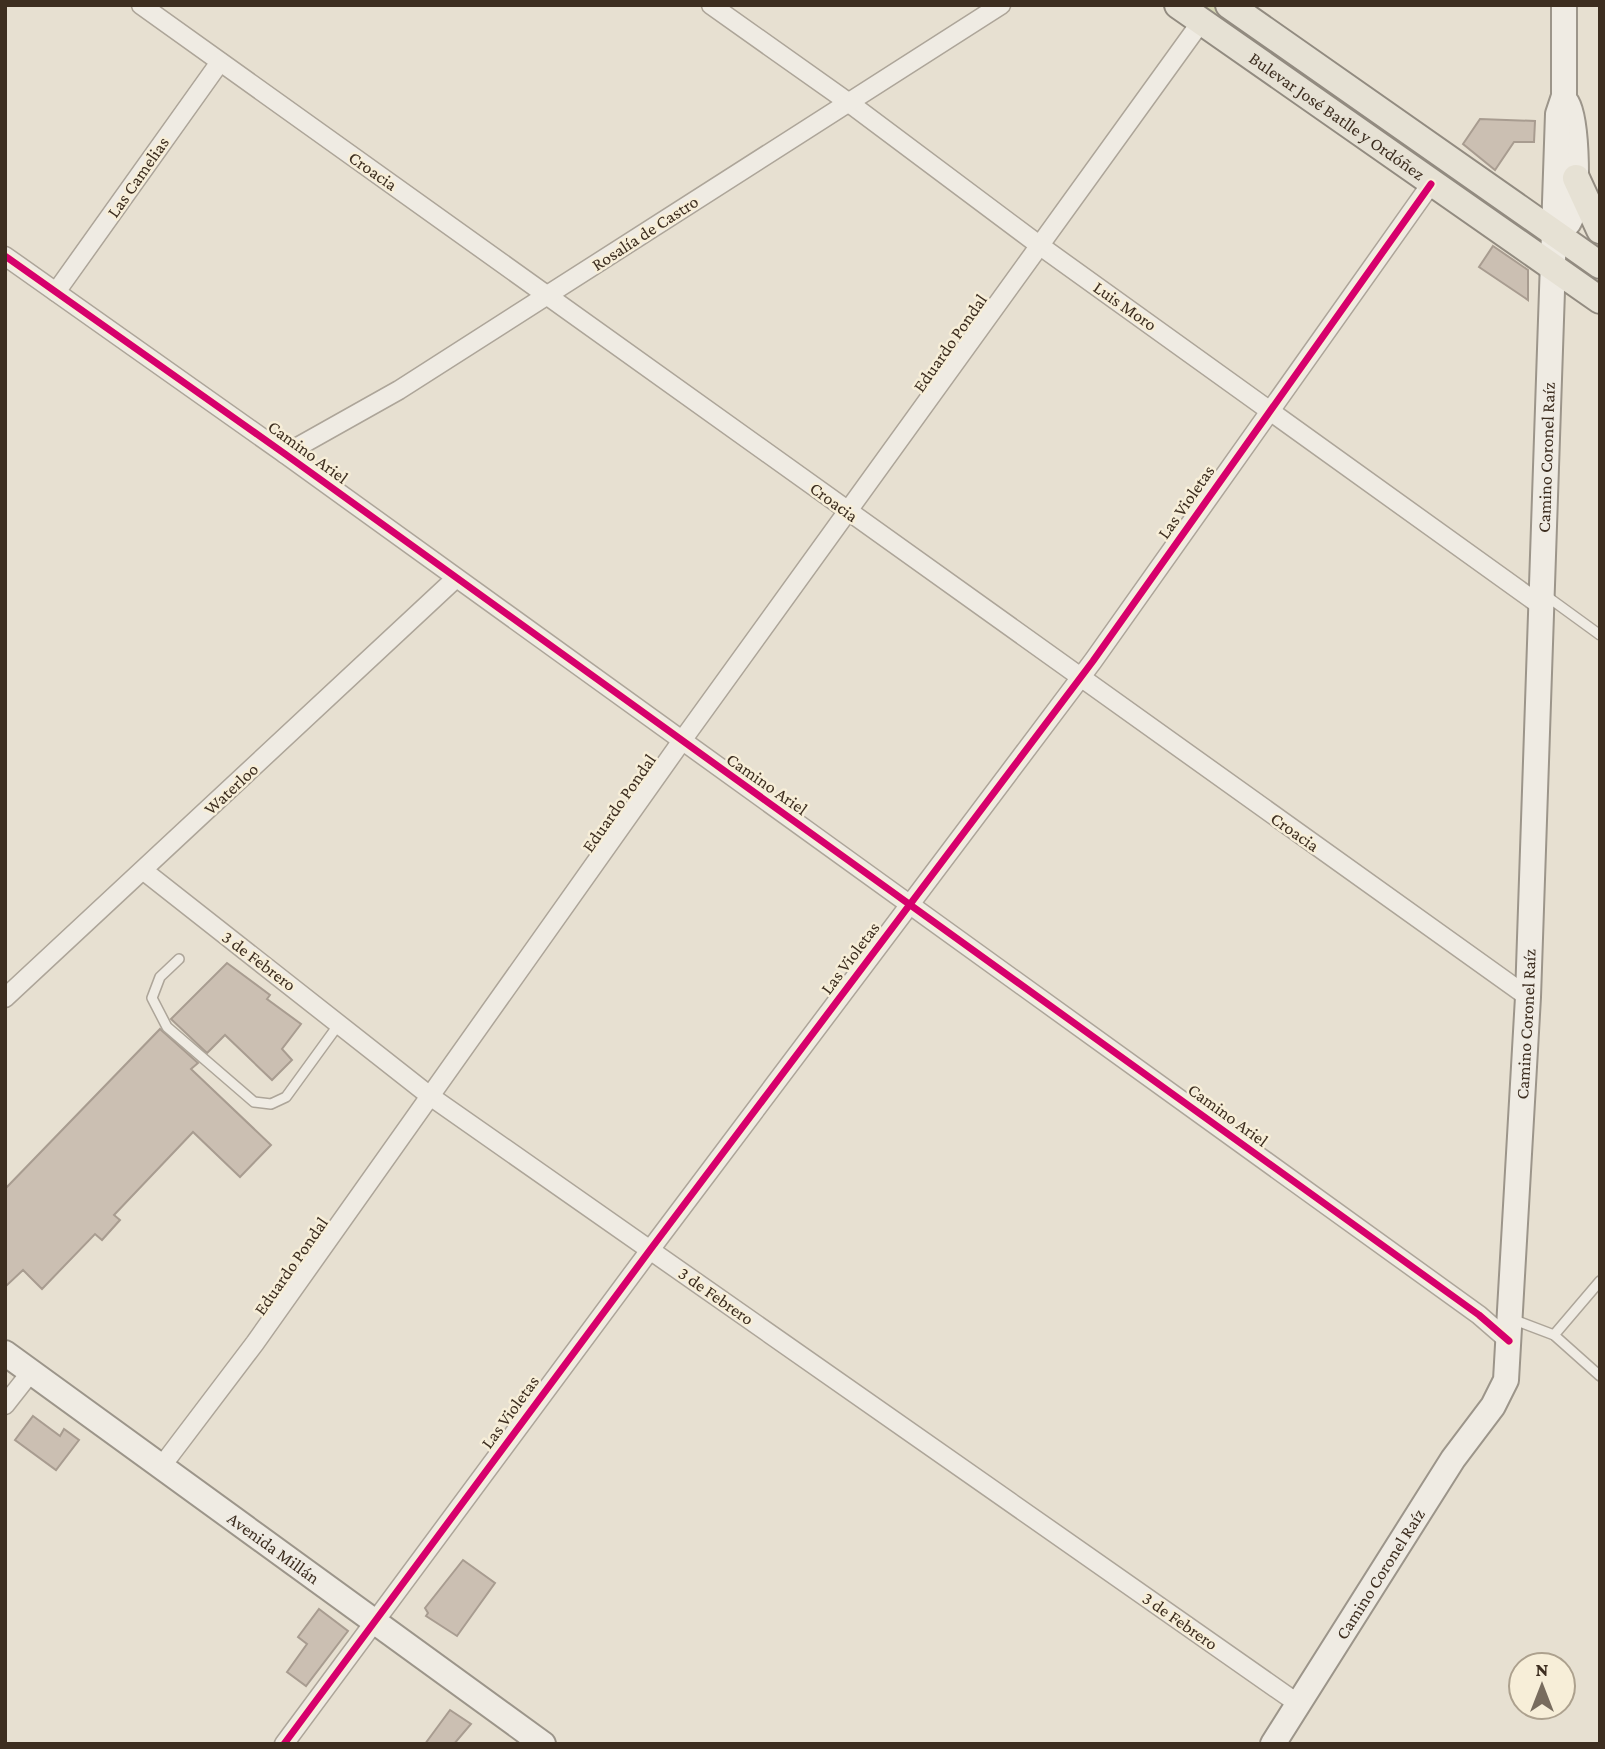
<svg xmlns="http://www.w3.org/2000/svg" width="1605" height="1749" font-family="'Crimson Pro',serif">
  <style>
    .green { fill: #d6d7b3 }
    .building { fill: #cbbfb2; stroke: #a89c90; stroke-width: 2 }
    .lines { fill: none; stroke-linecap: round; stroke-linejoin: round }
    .lane-casing { stroke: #ada599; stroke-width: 12 }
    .street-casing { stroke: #ada599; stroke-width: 21 }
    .secondary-casing { stroke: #9c958a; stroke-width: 28 }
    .primary-casing { stroke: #928b80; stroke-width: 30 }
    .lane { stroke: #efebe3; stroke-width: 9 }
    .street { stroke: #efebe3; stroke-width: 18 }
    .secondary { stroke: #efebe3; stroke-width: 24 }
    .primary { stroke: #e6e1d4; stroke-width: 26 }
    .cycleway-casing { stroke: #f7eed8; stroke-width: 11 }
    .cycleway { stroke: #d6006c; stroke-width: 7 }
    .labels { text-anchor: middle; stroke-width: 5; stroke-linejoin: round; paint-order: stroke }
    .street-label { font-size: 18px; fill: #3d2e20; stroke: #f7eed8 }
  </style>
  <rect width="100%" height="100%" fill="#e7e0d1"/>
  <polygon class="green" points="1202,5 1214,5 1542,239 1539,241 1439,176"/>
  <g class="building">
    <polygon points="1480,119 1535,121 1534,142 1514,142 1495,170 1463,144"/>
    <polygon points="1493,246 1528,270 1528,300 1479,267"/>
    <polygon points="227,963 270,995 267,999 301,1024 282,1049 292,1060 272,1080 225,1035 207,1053 171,1019"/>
    <polygon points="160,1029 198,1063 191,1069 271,1145 240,1177 193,1132 114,1215 120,1220 102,1240 95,1234 42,1289 23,1270 5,1287 5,1189"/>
    <polygon points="33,1416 60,1436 64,1429 79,1440 56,1470 15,1440"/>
    <polygon points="463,1560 495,1583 457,1636 426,1616 428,1613 425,1608"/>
    <polygon points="319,1609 348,1631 306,1686 287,1672 307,1644 298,1637"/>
    <polygon points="450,1710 471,1724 454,1744 425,1744"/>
  </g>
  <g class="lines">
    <g class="lane-casing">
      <g id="lane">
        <polyline points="1545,595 1600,635"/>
        <polyline points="179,959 160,977 152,998 167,1027 254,1102 271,1104 286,1097 339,1024"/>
        <polyline points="1512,1319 1554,1335 1600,1376"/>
        <polyline points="1554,1335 1600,1281"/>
      </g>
    </g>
    <g class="street-casing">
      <g id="street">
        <polyline points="141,5 1528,997"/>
        <polyline points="711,5 848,102 1039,245 1540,605"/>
        <polyline points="5,256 285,454 1479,1315 1509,1341"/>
        <polyline points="56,292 220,62"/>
        <polyline points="285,454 399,390 1001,5"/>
        <polyline points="144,871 430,1096 1300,1705"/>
        <polyline points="5,998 455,579"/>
        <polyline points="5,1405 31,1372"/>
        <polyline points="161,1467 255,1343 681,742 1201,22"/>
        <polyline points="284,1744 650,1250 1093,661 1431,184"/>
      </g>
    </g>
    <g class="secondary-casing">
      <g id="secondary">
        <path d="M 1557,234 C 1561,230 1566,226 1569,222 C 1580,206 1577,120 1567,103"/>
        <path id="s1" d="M 5,1353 L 543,1744"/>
        <path id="s2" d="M 1273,1744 L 1453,1459 L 1493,1406 L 1506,1380 L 1528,997 L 1558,114 L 1564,96 L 1564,5"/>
      </g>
    </g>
    <g class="primary-casing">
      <g id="primary">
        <path id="s3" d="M 1178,5 L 1600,300"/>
        <polyline points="1229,5 1600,265"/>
        <polyline points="1576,178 1600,230"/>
      </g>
    </g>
    <use href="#lane" class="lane"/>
    <use href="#street" class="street"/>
    <use href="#secondary" class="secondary"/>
    <use href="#primary" class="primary"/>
    <g class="cycleway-casing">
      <g id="cycleway">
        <polyline points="5,256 285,454 1479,1315 1509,1341"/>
        <polyline points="284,1744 650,1250 1093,661 1431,184"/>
      </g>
    </g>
    <use href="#cycleway" class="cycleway"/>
  </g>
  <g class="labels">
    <g class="street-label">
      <text dy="6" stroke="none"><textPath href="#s3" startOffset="194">Bulevar José Batlle y Ordóñez</textPath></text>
      <text transform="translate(373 171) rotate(35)" y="6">Croacia</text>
      <text transform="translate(138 177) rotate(-55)" y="6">Las Camelias</text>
      <text transform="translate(645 233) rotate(-33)" y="6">Rosalía de Castro</text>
      <text transform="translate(1125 306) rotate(35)" y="6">Luis Moro</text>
      <text transform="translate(950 343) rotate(-55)" y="6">Eduardo Pondal</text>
      <text transform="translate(308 452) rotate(36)" y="6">Camino Ariel</text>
      <text dy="6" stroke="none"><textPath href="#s2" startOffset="1356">Camino Coronel Raíz</textPath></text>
      <text transform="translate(834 502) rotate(36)" y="6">Croacia</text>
      <text transform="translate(1186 502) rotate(-55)" y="6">Las Violetas</text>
      <text transform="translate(767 784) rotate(35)" y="6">Camino Ariel</text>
      <text transform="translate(231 789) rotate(-43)" y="6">Waterloo</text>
      <text transform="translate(619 803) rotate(-55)" y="6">Eduardo Pondal</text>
      <text transform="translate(1295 832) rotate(35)" y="6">Croacia</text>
      <text transform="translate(850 958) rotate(-53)" y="6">Las Violetas</text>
      <text transform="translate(259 961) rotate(37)" y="6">3 de Febrero</text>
      <text dy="6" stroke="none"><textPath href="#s2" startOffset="789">Camino Coronel Raíz</textPath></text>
      <text transform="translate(1228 1115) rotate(36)" y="6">Camino Ariel</text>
      <text transform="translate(291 1266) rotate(-55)" y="6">Eduardo Pondal</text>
      <text transform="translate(716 1296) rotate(35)" y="6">3 de Febrero</text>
      <text transform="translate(510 1412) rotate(-54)" y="6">Las Violetas</text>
      <text dy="6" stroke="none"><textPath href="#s1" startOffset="332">Avenida Millán</textPath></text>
      <text dy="6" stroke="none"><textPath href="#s2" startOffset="201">Camino Coronel Raíz</textPath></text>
      <text transform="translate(1180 1621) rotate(35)" y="6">3 de Febrero</text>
    </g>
  </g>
  <rect width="1605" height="1749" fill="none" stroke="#3d2e20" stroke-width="14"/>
  <g transform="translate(1542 1686)"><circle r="33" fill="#f7eed8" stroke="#ada18e" stroke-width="2"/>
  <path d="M0-5L12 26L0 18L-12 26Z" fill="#786c5e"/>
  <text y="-10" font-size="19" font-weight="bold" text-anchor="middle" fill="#3d2e20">N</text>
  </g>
</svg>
